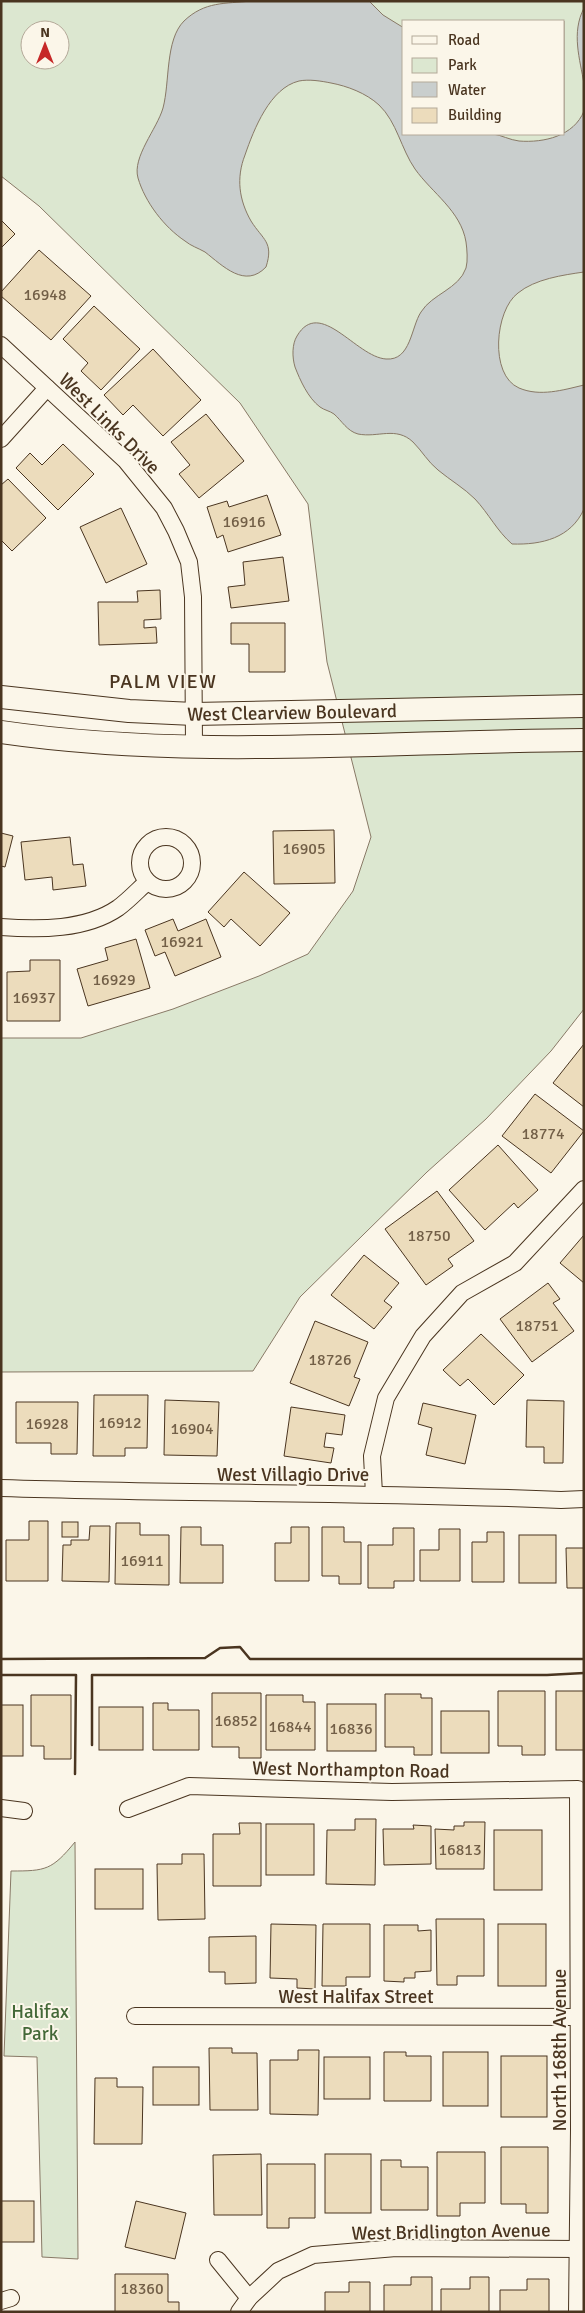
<svg xmlns="http://www.w3.org/2000/svg" width="585" height="2313" font-family="Signika,sans-serif">
  <style>
    .green { fill: #dce7d0; stroke: #887966; fill-rule: evenodd }
    .water { fill: #c9cecd; stroke: #887966 }
    .building { fill: #ecdcbc; stroke: #4a3520 }
    .lines { fill: none; stroke-linecap: round; stroke-linejoin: round }
    .street-casing { stroke: #4a3520; stroke-width: 18 }
    .secondary-casing { stroke: #4a3520; stroke-width: 24 }
    .street { stroke: #fbf6e9; stroke-width: 16 }
    .secondary { stroke: #fbf6e9; stroke-width: 22 }
    .wall { stroke: #4a3520; stroke-width: 2.5 }
    .labels { text-anchor: middle; stroke-width: 4; stroke-linejoin: round; paint-order: stroke }
    .number-label { font-size: 16px; fill: #725f47 }
    .street-label { font-size: 19px; fill: #4a3520; stroke: #fbf6e9 }
    .park-label { font-size: 19px; fill: #436837; stroke: #fbf6e9 }
    .neighbourhood-label { font-size: 20px; letter-spacing: 1px; fill: #4a3520; stroke: #fbf6e9 }
  </style>
  <rect width="100%" height="100%" fill="#fbf6e9"/>
  <g class="green">
    <path d="M 1,1 L 584,1 L 584,1009 L 551,1051 L 486,1119 L 427,1172 L 300,1297 L 253,1371 L 1,1372 L 1,1038 L 81,1038 L 173,1009 L 259,976 L 308,954 L 353,891 L 371,837 L 327,662 L 308,504 L 240,403 L 39,206 L 1,176 ZM 404,21 L 564,21 L 564,134 L 404,134 ZM 30,30 L 60,30 L 60,60 L 30,60 Z"/>
    <path d="M 75,1842 L 78,2259 L 42,2257 L 37,2057 L 4,2056 L 11,1871 C 46,1871 52,1870 75,1842 Z"/>
  </g>
  <g class="water">
    <path d="M 251,1 L 369,1 L 383,15 L 404,28 L 404,134 C 433,134 464,130 493,134 C 501,135 510,140 519,141 C 544,143 574,136 584,111 L 584,272 C 563,275 535,279 518,293 C 495,310 489,375 519,388 C 540,397 563,390 584,385 L 584,509 C 571,538 542,545 512,544 C 497,531 489,514 475,499 C 464,488 450,480 438,470 C 428,462 422,451 413,442 C 396,426 378,438 358,434 C 347,431 342,421 334,414 C 330,411 324,410 320,407 C 308,398 300,380 295,367 C 292,357 292,344 297,336 C 320,297 356,357 386,359 C 411,361 411,327 421,312 C 432,294 459,289 466,268 C 468,261 467,249 466,242 C 461,211 432,193 415,169 C 401,149 397,122 379,105 C 366,93 347,86 331,83 C 321,81 309,79 299,81 C 270,88 254,129 245,155 C 236,178 239,200 251,221 C 263,240 274,242 266,267 C 245,289 223,266 205,252 C 198,248 191,246 185,241 C 164,227 145,202 138,178 C 132,157 157,129 163,108 C 170,82 165,40 184,21 C 205,1 225,4 251,1 Z"/>
    <path d="M 584,8 L 584,84 C 580,59 571,33 584,8 Z"/>
  </g>
  <g class="building">
    <polygon points="1,220 15,234 1,248"/>
    <polygon points="39,250 91,296 51,340 1,296 1,292"/>
    <polygon points="94,306 140,349 101,390 81,371 88,363 63,339"/>
    <polygon points="153,349 201,400 163,436 133,405 123,415 104,395"/>
    <polygon points="206,414 244,461 199,498 179,474 190,465 171,442"/>
    <polygon points="63,444 94,474 58,510 16,468 30,453 42,465"/>
    <polygon points="8,479 46,518 12,551 1,540 1,485"/>
    <polygon points="267,495 281,535 228,552 223,535 217,538 207,507 227,501 229,507"/>
    <polygon points="121,508 147,564 106,583 80,527"/>
    <polygon points="283,557 289,601 231,608 228,587 245,585 243,562"/>
    <polygon points="160,590 161,619 144,620 144,628 156,627 157,643 99,645 98,602 138,602 137,591"/>
    <polygon points="231,623 285,623 285,672 249,672 249,644 231,644"/>
    <polygon points="334,830 335,883 274,884 273,831"/>
    <polygon points="1,833 13,836 5,867 1,866"/>
    <polygon points="70,837 73,865 83,864 86,886 53,890 52,877 25,880 21,842"/>
    <polygon points="244,872 290,913 260,946 231,919 224,927 208,912"/>
    <polygon points="173,919 178,931 206,919 221,957 175,976 165,952 155,956 145,930"/>
    <polygon points="136,939 150,988 88,1006 77,969 108,960 105,948"/>
    <polygon points="30,960 60,960 60,1021 7,1021 7,972 30,971"/>
    <polygon points="584,1044 584,1107 553,1083"/>
    <polygon points="535,1094 584,1131 551,1173 502,1136"/>
    <polygon points="498,1145 538,1190 518,1208 514,1203 485,1230 449,1190"/>
    <polygon points="437,1191 474,1241 448,1259 453,1266 426,1285 385,1229"/>
    <polygon points="584,1235 584,1283 560,1263"/>
    <polygon points="364,1255 399,1283 384,1301 392,1307 374,1329 331,1295"/>
    <polygon points="548,1283 560,1299 553,1303 574,1331 532,1362 500,1319"/>
    <polygon points="315,1321 368,1342 354,1377 360,1379 349,1406 290,1383"/>
    <polygon points="481,1334 524,1375 494,1405 468,1379 460,1386 443,1370"/>
    <polygon points="94,1395 148,1395 147,1448 125,1448 125,1456 93,1456"/>
    <polygon points="165,1400 219,1402 217,1456 164,1455"/>
    <polygon points="527,1400 564,1401 563,1463 544,1463 544,1447 526,1447"/>
    <polygon points="16,1402 78,1402 77,1454 51,1454 51,1443 16,1443"/>
    <polygon points="423,1403 476,1415 465,1464 426,1455 432,1428 418,1424"/>
    <polygon points="291,1407 345,1415 342,1435 326,1433 324,1447 334,1448 331,1463 284,1456"/>
    <polygon points="29,1521 48,1521 48,1581 6,1581 6,1540 29,1540"/>
    <rect x="62" y="1522" width="16" height="15"/>
    <polygon points="116,1523 140,1523 140,1535 169,1535 169,1585 115,1584"/>
    <polygon points="90,1526 110,1526 109,1582 62,1581 63,1545 71,1545 71,1540 89,1540"/>
    <polygon points="181,1527 201,1527 201,1545 223,1545 223,1583 180,1583"/>
    <polygon points="291,1527 309,1527 309,1581 275,1581 275,1543 291,1543"/>
    <polygon points="322,1527 344,1527 344,1542 361,1542 361,1584 339,1584 339,1576 322,1576"/>
    <polygon points="393,1528 414,1528 414,1581 394,1581 394,1588 368,1588 368,1545 393,1545"/>
    <polygon points="439,1529 460,1529 460,1581 420,1581 420,1550 439,1550"/>
    <polygon points="487,1532 504,1532 504,1582 472,1582 472,1542 487,1542"/>
    <rect x="519" y="1535" width="37" height="48"/>
    <polygon points="566,1548 584,1548 584,1588 567,1588"/>
    <polygon points="498,1691 545,1691 545,1755 522,1755 522,1746 498,1746"/>
    <rect x="556" y="1691" width="28" height="59"/>
    <polygon points="212,1693 261,1693 261,1758 239,1758 239,1747 212,1747"/>
    <polygon points="385,1694 421,1694 421,1698 432,1698 432,1755 414,1755 414,1747 385,1747"/>
    <polygon points="31,1695 71,1695 71,1759 44,1759 44,1746 31,1746"/>
    <polygon points="266,1695 303,1695 303,1702 315,1702 315,1750 266,1750"/>
    <polygon points="153,1703 168,1703 168,1710 199,1710 199,1750 153,1750"/>
    <rect x="327" y="1704" width="49" height="47"/>
    <rect x="1" y="1705" width="22" height="51"/>
    <rect x="99" y="1707" width="44" height="43"/>
    <rect x="441" y="1711" width="48" height="42"/>
    <polygon points="355,1819 376,1819 375,1885 326,1884 327,1830 355,1830"/>
    <polygon points="464,1822 485,1822 484,1869 436,1869 435,1829 454,1830 454,1826 464,1826"/>
    <polygon points="239,1823 261,1823 261,1886 213,1886 213,1834 240,1834"/>
    <rect x="266" y="1824" width="48" height="51"/>
    <polygon points="413,1825 431,1826 431,1864 384,1865 383,1829 414,1829"/>
    <rect x="494" y="1830" width="48" height="60"/>
    <polygon points="182,1854 204,1854 205,1919 158,1920 157,1864 182,1864"/>
    <rect x="95" y="1869" width="48" height="40"/>
    <polygon points="436,1919 484,1919 484,1976 457,1976 457,1985 437,1985"/>
    <polygon points="271,1924 316,1925 315,1989 297,1988 297,1979 270,1978"/>
    <polygon points="323,1924 370,1924 370,1977 346,1977 346,1986 322,1986"/>
    <rect x="498" y="1924" width="48" height="62"/>
    <polygon points="384,1925 418,1925 418,1931 431,1930 431,1971 415,1972 415,1978 404,1978 404,1982 384,1981"/>
    <polygon points="256,1936 256,1983 225,1984 225,1972 209,1972 209,1937"/>
    <polygon points="209,2048 232,2048 232,2053 257,2053 258,2110 210,2110"/>
    <polygon points="298,2050 319,2050 318,2115 270,2114 270,2060 298,2060"/>
    <polygon points="384,2052 406,2052 406,2056 431,2056 431,2101 384,2101"/>
    <rect x="443" y="2052" width="45" height="54"/>
    <rect x="501" y="2056" width="46" height="61"/>
    <rect x="324" y="2057" width="46" height="42"/>
    <rect x="153" y="2067" width="46" height="38"/>
    <polygon points="95,2078 117,2078 117,2087 143,2087 142,2144 94,2144"/>
    <polygon points="501,2147 548,2147 548,2213 526,2213 526,2204 501,2204"/>
    <polygon points="437,2152 485,2152 485,2203 460,2203 460,2216 437,2216"/>
    <polygon points="261,2154 262,2215 214,2215 213,2155"/>
    <rect x="325" y="2154" width="46" height="59"/>
    <polygon points="381,2160 401,2160 401,2167 428,2167 428,2210 381,2210"/>
    <polygon points="267,2164 315,2164 315,2218 289,2218 289,2228 267,2228"/>
    <rect x="1" y="2201" width="33" height="41"/>
    <polygon points="136,2201 186,2213 175,2259 125,2247"/>
    <polygon points="115,2274 168,2274 168,2302 179,2302 179,2312 115,2312"/>
    <polygon points="411,2277 432,2277 432,2312 384,2312 384,2285 411,2285"/>
    <polygon points="470,2277 489,2277 489,2312 441,2312 441,2289 470,2289"/>
    <polygon points="527,2279 549,2279 549,2312 500,2312 500,2290 527,2290"/>
    <polygon points="349,2282 370,2282 370,2312 325,2312 325,2292 349,2292"/>
  </g>
  <g class="lines">
    <g class="street-casing">
      <g id="street">
        <polyline points="1,345 126,461 164,508 176,531 189,562 193,597 194,746"/>
        <polyline points="1,439 47,388"/>
        <circle cx="166" cy="863" r="26"/>
        <path d="M 1,927 C 39,930 86,930 118,908 C 129,900 138,890 147,882"/>
        <path d="M 1,1488 C 188,1494 374,1492 561,1500 L 584,1499"/>
        <polyline points="374,1494 372,1456 386,1398 423,1336 462,1293 515,1263 584,1189"/>
        <polyline points="1,1808 24,1811"/>
        <polyline points="128,1809 189,1786 392,1792 578,1789 579,2129 577,2312"/>
        <polyline points="135,2016 578,2017"/>
        <polyline points="218,2260 249,2298"/>
        <polyline points="1,2301 11,2298"/>
        <polyline points="239,2312 249,2298 278,2271 313,2255 396,2248 577,2249"/>
      </g>
    </g>
    <g class="secondary-casing">
      <g id="secondary">
        <polyline points="1,697 129,711 194,714 584,706"/>
        <path d="M 1,732 C 193,760 391,741 584,740"/>
      </g>
    </g>
    <use href="#street" class="street"/>
    <use href="#secondary" class="secondary"/>
    <g class="wall">
      <polyline points="1,1659 205,1658 220,1648 240,1647 250,1659 584,1659"/>
      <polyline points="1,1675 76,1675 75,1774"/>
      <polyline points="92,1745 92,1675 547,1675 584,1673"/>
    </g>
  </g>
  <g class="labels">
    <g class="number-label">
      <text x="45" y="300">16948</text>
      <text x="244" y="527">16916</text>
      <text x="304" y="854">16905</text>
      <text x="182" y="947">16921</text>
      <text x="114" y="985">16929</text>
      <text x="34" y="1003">16937</text>
      <text x="543" y="1139">18774</text>
      <text x="429" y="1241">18750</text>
      <text x="537" y="1331">18751</text>
      <text x="330" y="1365">18726</text>
      <text x="120" y="1428">16912</text>
      <text x="47" y="1429">16928</text>
      <text x="192" y="1434">16904</text>
      <text x="142" y="1566">16911</text>
      <text x="236" y="1726">16852</text>
      <text x="290" y="1732">16844</text>
      <text x="351" y="1734">16836</text>
      <text x="460" y="1855">16813</text>
      <text x="142" y="2294">18360</text>
    </g>
    <g class="street-label">
      <text transform="translate(110 423) rotate(45)" y="7">West Links Drive</text>
      <text transform="translate(292 712) rotate(-1)" y="7">West Clearview Boulevard</text>
      <text x="293" y="1481">West Villagio Drive</text>
      <text transform="translate(351 1769) rotate(1)" y="7">West Northampton Road</text>
      <text x="356" y="2003">West Halifax Street</text>
      <text transform="translate(559 2050) rotate(-90)" y="7">North 168th Avenue</text>
      <text transform="translate(451 2231) rotate(-1)" y="7">West Bridlington Avenue</text>
    </g>
    <g class="park-label">
      <text x="40" y="2018">Halifax<tspan x="40" dy="22">Park</tspan></text>
    </g>
    <g class="neighbourhood-label">
      <text x="163" y="688">PALM VIEW</text>
    </g>
  </g>
  <rect width="585" height="2313" fill="none" stroke="#4a3520" stroke-width="5"/>
  <rect x="402" y="20" width="162" height="115" fill="#fbf6e9" stroke="#b4a999"/>
  <rect x="412" y="36" width="25" height="8" fill="#fbf6e9" stroke="#b4a999"/>
  <text x="448" y="45" font-size="15" fill="#4a3520">Road</text>
  <rect x="412" y="58" width="25" height="15" fill="#dce7d0" stroke="#b4a999"/>
  <text x="448" y="70" font-size="15" fill="#4a3520">Park</text>
  <rect x="412" y="82" width="25" height="15" fill="#c9cecd" stroke="#b4a999"/>
  <text x="448" y="95" font-size="15" fill="#4a3520">Water</text>
  <rect x="412" y="108" width="25" height="15" fill="#ecdcbc" stroke="#b4a999"/>
  <text x="448" y="120" font-size="15" fill="#4a3520">Building</text>
  <g transform="translate(45 45)"><circle r="24" fill="#fbf6e9" stroke="#b4a999"/>
  <path d="M0-4L9 19L0 12L-9 19Z" fill="#c62828"/>
  <text y="-8" font-size="14" font-weight="bold" text-anchor="middle" fill="#4a3520">N</text>
  </g>
</svg>
